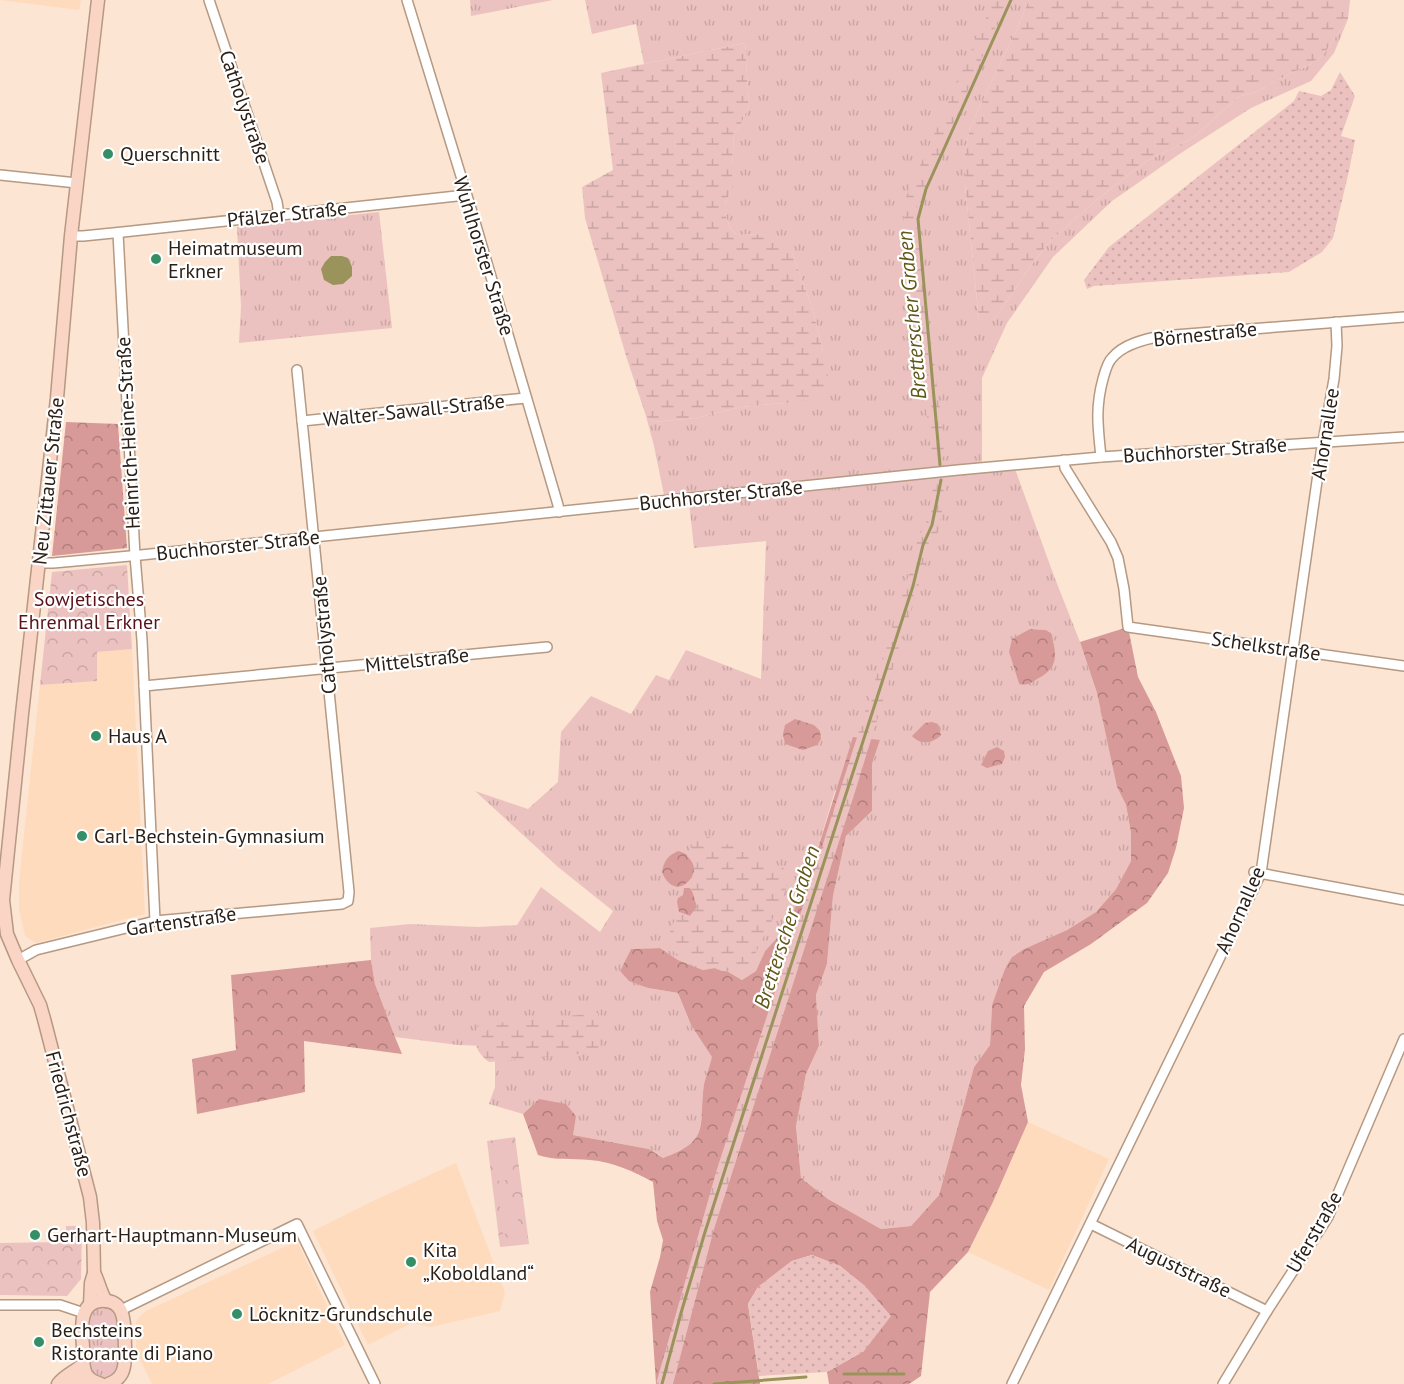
<svg xmlns="http://www.w3.org/2000/svg" width="1404" height="1384" font-family="'PT Sans',sans-serif">
  <style>
    .built { fill: #ffdbbe }
    .grass { fill: url(#grass-tufts); fill-rule: evenodd }
    .forest { fill: url(#forest-crowns) }
    .wetland { fill: url(#wetland-marsh) }
    .park { fill: url(#park-crowns) }
    .garden { fill: url(#garden-dots) }
    .pitch { fill: #ebc2c0 }
    .water { fill: #9b935c }
    .lines { fill: none; stroke-linecap: round; stroke-linejoin: round }
    .stream { stroke: #9b935c; stroke-width: 3 }
    .street-casing { stroke: #b59983; stroke-width: 12 }
    .secondary-casing { stroke: #b59983; stroke-width: 15 }
    .street { stroke: #fff; stroke-width: 9 }
    .secondary { stroke: #fad5c6; stroke-width: 12 }
    .poi-dot { fill: #348f66; stroke: #fff; stroke-width: 2 }
    .labels { text-anchor: middle; stroke-width: 4.5; stroke-linejoin: round; paint-order: stroke }
    .street-label { font-size: 20px; fill: #2b2017; stroke: #fff }
    .poi-label { font-size: 20px; fill: #2b2017; stroke: #fff; text-anchor: start }
    .park-label { font-size: 20px; fill: #5a1118; stroke: #fff }
    .water-label { font-size: 21px; font-style: italic; fill: #605615; stroke: #fff }
  </style>
  <defs>
    <pattern id="grass-tufts" width="24" height="20" patternUnits="userSpaceOnUse" patternTransform="scale(1.5)"><rect width="24" height="20" fill="#ebc2c0"/><path d="M3 7l-1-3M5 7V3M7 7l1-3M15 17l-1-3M17 17v-4M19 17l1-3" fill="none" stroke="#caa6a4"/></pattern>
    <pattern id="forest-crowns" width="20" height="18" patternUnits="userSpaceOnUse" patternTransform="scale(1.5)"><rect width="20" height="18" fill="#d89a98"/><path d="M2 6a3 3 0 1 1 6 0M12 15a3 3 0 1 1 6 0" fill="none" stroke="#af7d7b"/></pattern>
    <pattern id="wetland-marsh" width="20" height="14" patternUnits="userSpaceOnUse" patternTransform="scale(1.5)"><rect width="20" height="14" fill="#ebc2c0"/><path d="M1 5h8M5 5V1M11 12h8M15 12V8" fill="none" stroke="#caa6a4"/></pattern>
    <pattern id="park-crowns" width="20" height="18" patternUnits="userSpaceOnUse" patternTransform="scale(1.5)"><rect width="20" height="18" fill="#ebc2c0"/><path d="M2 6a3 3 0 1 1 6 0M12 15a3 3 0 1 1 6 0" fill="none" stroke="#caa6a4"/></pattern>
    <pattern id="garden-dots" width="8" height="8" patternUnits="userSpaceOnUse" patternTransform="scale(1.5)"><rect width="8" height="8" fill="#ebc2c0"/><path d="M2 2h.1M6 6h.1" fill="none" stroke="#caa6a4" stroke-width="1.8" stroke-linecap="round"/></pattern>
  </defs>
  <rect width="100%" height="100%" fill="#fce5d2"/>
  <g class="built">
    <polygon points="0,0 81,0 79,10"/>
    <polygon points="132,649 145,914 36,943 25,936 19,909 19,882 40,685 96,681 97,652"/>
    <polygon points="1028,1122 1109,1159 1049,1290 968,1252 992,1204"/>
    <polygon points="456,1163 505,1293 500,1311 431,1327 412,1323 368,1345 313,1231 373,1201"/>
    <polygon points="297,1241 345,1345 268,1384 152,1384 136,1351 136,1322 139,1317 146,1311"/>
  </g>
  <g class="grass">
    <polygon points="470,0 553,0 471,16"/>
    <path d="M 585,0 L 1029,0 L 1017,29 L 970,127 L 965,153 L 965,185 L 979,320 L 993,320 L 1006,303 L 1026,272 L 1051,240 L 1094,202 L 1145,162 L 1193,138 L 1238,97 L 1256,92 L 1289,74 L 1308,66 L 1324,54 L 1348,19 L 1334,53 L 1311,81 L 1251,108 L 1181,153 L 1112,201 L 1053,257 L 1007,323 L 982,378 L 982,468 L 1015,469 L 1054,576 L 1080,642 L 1097,693 L 1111,752 L 1117,787 L 1126,805 L 1131,833 L 1131,861 L 1116,889 L 1096,912 L 1067,930 L 1024,949 L 1012,957 L 992,1005 L 990,1045 L 974,1067 L 939,1195 L 911,1226 L 881,1229 L 828,1199 L 801,1178 L 796,1125 L 806,1074 L 819,1046 L 816,995 L 827,964 L 833,896 L 846,836 L 872,811 L 872,764 L 880,740 L 835,791 L 812,867 L 787,927 L 765,951 L 756,971 L 742,980 L 720,967 L 703,970 L 678,960 L 660,948 L 631,949 L 620,971 L 648,988 L 678,993 L 691,1025 L 713,1057 C 710,1066 706,1075 704,1084 C 698,1126 712,1140 663,1158 L 649,1149 L 573,1135 L 539,1099 L 523,1114 L 489,1104 L 495,1087 L 495,1055 L 487,1046 L 458,1045 L 395,1037 L 375,984 L 371,960 L 370,928 L 410,924 L 478,927 L 517,925 L 541,887 L 600,932 L 613,911 L 558,867 L 475,791 L 528,809 L 558,782 L 561,732 L 591,696 L 631,714 L 656,675 L 669,680 L 686,650 L 761,679 L 766,541 L 694,548 L 688,493 L 664,495 L 654,446 L 646,416 L 653,422 L 697,418 L 741,407 L 784,403 L 823,351 L 812,307 L 792,253 L 763,234 L 737,235 L 730,228 L 725,213 L 725,204 L 732,188 L 732,165 L 734,133 L 740,126 L 749,105 L 745,43 L 644,64 L 636,24 L 592,34 ZM 1030,629 L 1046,630 L 1051,633 L 1019,684 L 1009,652 Z"/>
    <polygon points="379,212 392,328 239,343 241,306 237,227"/>
    <path d="M 103,1307 L 109,1308 L 117,1316 L 119,1365 C 117,1373 111,1378 103,1380 C 95,1377 92,1374 89,1366 C 89,1353 85,1324 91,1313 C 94,1308 98,1308 103,1307 Z"/>
  </g>
  <g class="forest">
    <polygon points="66,422 118,424 127,548 52,556"/>
    <path d="M 1128,627 L 1138,677 L 1156,712 L 1181,776 L 1184,808 L 1176,848 L 1168,873 L 1147,903 L 1091,944 L 1044,972 L 1024,1006 L 1025,1049 L 1021,1085 L 1028,1122 L 992,1204 L 968,1252 L 930,1292 L 921,1376 L 909,1384 L 829,1384 L 827,1372 L 864,1351 L 866,1287 L 840,1266 L 812,1255 L 792,1261 L 758,1287 L 748,1304 L 760,1384 L 656,1384 L 650,1292 L 660,1257 L 663,1240 L 657,1221 L 653,1182 C 633,1171 613,1162 590,1160 C 572,1158 555,1161 538,1155 L 523,1114 L 539,1099 L 566,1104 L 576,1116 L 573,1135 L 649,1149 L 663,1158 C 712,1140 698,1126 704,1084 C 706,1075 710,1066 712,1057 L 691,1025 L 678,993 L 648,988 L 629,981 L 620,971 L 631,949 L 660,948 L 678,960 L 703,970 L 720,967 L 742,980 L 756,971 L 765,951 L 787,927 L 812,867 L 853,737 L 880,740 L 872,764 L 872,811 L 846,836 L 833,896 L 827,964 L 816,995 L 819,1046 L 806,1074 L 796,1126 L 801,1178 L 828,1199 L 881,1229 L 911,1226 L 939,1195 L 974,1067 L 990,1045 L 992,1005 L 1005,969 L 1012,957 L 1024,949 L 1067,930 L 1096,912 L 1116,889 L 1131,861 L 1131,833 L 1126,805 L 1117,787 L 1097,693 L 1080,642 Z"/>
    <path d="M 1030,629 L 1046,630 L 1051,633 C 1057,655 1059,668 1037,679 C 1031,683 1027,686 1019,684 L 1009,652 L 1012,639 Z"/>
    <polygon points="795,719 814,725 820,731 821,739 817,745 803,750 785,744 783,734 785,725"/>
    <path d="M 932,722 L 938,724 L 941,735 C 932,744 920,745 912,736 L 925,723 Z"/>
    <polygon points="997,747 1004,751 1005,757 1002,764 987,768 981,765 988,751"/>
    <path d="M 678,851 C 716,861 677,911 662,872 C 664,861 667,856 678,851 Z"/>
    <polygon points="690,887 693,893 697,907 690,916 679,912 677,902 678,898 683,895 684,888"/>
    <polygon points="371,960 375,984 395,1037 402,1054 304,1041 305,1092 197,1114 192,1059 236,1050 231,975"/>
  </g>
  <g class="wetland">
    <polygon points="994,0 1007,0 915,212 946,456 932,459 902,206"/>
    <polygon points="1029,0 1350,0 1348,19 1324,54 1308,66 1289,74 1256,92 1238,97 1193,138 1145,162 1094,202 1051,240 1026,272 1006,303 993,320 985,326 979,320 965,185 965,153 970,127 1017,29"/>
    <polygon points="745,43 749,105 740,126 734,133 732,165 732,188 725,204 725,213 730,228 737,235 763,234 779,240 792,253 812,307 823,351 831,391 821,398 784,403 741,407 697,418 653,422 646,416 627,359 585,218 582,187 613,170 601,73"/>
    <polygon points="934,484 946,484 939,530 930,548 854,795 714,1229 673,1384 656,1384 717,1169 814,872 910,571 918,538 926,524"/>
    <path d="M 704,835 L 783,868 L 789,876 L 786,889 L 775,914 L 747,970 L 739,972 L 722,971 L 679,955 L 670,949 L 668,941 L 671,928 L 679,912 L 690,916 L 697,907 L 693,893 L 690,888 L 684,888 L 682,886 C 695,879 699,867 687,856 L 695,840 Z"/>
    <path d="M 598,1013 L 600,1046 L 593,1052 L 570,1055 L 489,1062 C 474,1050 474,1043 478,1025 Z"/>
  </g>
  <g class="park">
    <polygon points="127,565 132,649 97,652 97,681 40,685 52,572"/>
    <polygon points="515,1137 529,1244 500,1247 487,1141"/>
    <polygon points="66,1226 82,1226 81,1279 67,1296 0,1295 0,1243 66,1242"/>
  </g>
  <g class="garden">
    <polygon points="1340,72 1355,96 1341,136 1355,140 1349,171 1333,238 1322,252 1289,272 1094,286 1087,289 1084,280 1109,247 1294,101 1299,91 1321,96 1331,90"/>
    <polygon points="812,1255 840,1266 866,1287 891,1316 864,1351 827,1372 759,1376 748,1304 758,1287 792,1261"/>
  </g>
  <g class="pitch">
    <polygon points="510,1144 514,1179 498,1181 494,1146"/>
    <polygon points="516,1197 519,1232 503,1234 499,1199"/>
  </g>
  <polygon class="water" points="331,256 342,256 348,258 352,267 352,276 343,284 333,285 324,280 321,269 325,262"/>
  <g class="lines">
    <g class="stream">
      <polyline points="940,465 918,219 926,189 1011,0"/>
      <polyline points="844,1374 904,1374"/>
      <polyline points="662,1384 681,1313 705,1232 913,586 923,545 932,525 941,480"/>
      <polyline points="714,1384 806,1377"/>
    </g>
    <g class="street-casing">
      <g id="street">
        <polyline points="209,0 277,202 279,215"/>
        <polyline points="407,0 472,212 558,505 559,512"/>
        <polyline points="0,175 77,183"/>
        <polyline points="118,233 135,556 142,640 155,921"/>
        <polyline points="71,236 83,236 123,232 466,195"/>
        <polyline points="302,421 526,398"/>
        <path d="M 1101,457 C 1098,428 1095,408 1103,379 C 1105,372 1107,363 1112,358 C 1123,344 1145,339 1162,336 L 1404,317"/>
        <polyline points="1064,460 1065,468 1111,542 1118,558 1124,589 1128,627 1404,666"/>
        <polyline points="39,563 53,563 141,555 958,470 1101,457 1404,437"/>
        <polyline points="144,686 547,647"/>
        <polyline points="1254,872 1404,900"/>
        <polyline points="18,960 36,950 155,921 342,904 348,901 349,892 297,370"/>
        <polyline points="1091,1224 1267,1311"/>
        <polyline points="0,1305 60,1305 84,1313"/>
        <polyline points="121,1310 297,1224 375,1384"/>
        <polyline points="1012,1384 1261,873 1321,453 1334,379 1337,346 1336,322"/>
        <polyline points="1223,1384 1267,1311 1328,1217 1404,1039"/>
      </g>
    </g>
    <g class="secondary-casing">
      <g id="secondary">
        <path d="M 94,1273 C 99,1282 100,1292 106,1301"/>
        <polyline points="90,1305 91,1283 94,1273 93,1223 90,1197 44,1019 40,1005 18,960 7,934 3,900 22,714 57,398 71,236 98,0"/>
        <path d="M 58,1384 C 65,1375 75,1372 83,1364"/>
        <polyline points="70,1384 84,1379 91,1380"/>
        <path d="M 101,1384 C 95,1382 89,1380 86,1374 C 82,1366 83,1356 83,1347 C 82,1331 78,1303 100,1301 C 128,1298 124,1328 125,1346 C 125,1355 126,1365 122,1373 C 119,1379 114,1382 108,1384"/>
      </g>
    </g>
    <use href="#street" class="street"/>
    <use href="#secondary" class="secondary"/>
  </g>
  <g class="poi-dot">
    <circle cx="108" cy="154" r="6"/>
    <circle cx="156" cy="259" r="6"/>
    <circle cx="96" cy="736" r="6"/>
    <circle cx="82" cy="836" r="6"/>
    <circle cx="35" cy="1235" r="6"/>
    <circle cx="411" cy="1262" r="6"/>
    <circle cx="237" cy="1314" r="6"/>
    <circle cx="39" cy="1342" r="6"/>
  </g>
  <g class="labels">
    <g class="street-label">
      <text transform="translate(245 107) rotate(71)" y="7">Catholystraße</text>
      <text transform="translate(287 214) rotate(-6)" y="7">Pfälzer Straße</text>
      <text transform="translate(484 256) rotate(73)" y="7">Wuhlhorster Straße</text>
      <text transform="translate(1205 334) rotate(-6)" y="7">Börnestraße</text>
      <text transform="translate(414 410) rotate(-6)" y="7">Walter-Sawall-Straße</text>
      <text transform="translate(128 433) rotate(-93)" y="7">Heinrich-Heine-Straße</text>
      <text transform="translate(1325 434) rotate(-81)" y="7">Ahornallee</text>
      <text transform="translate(1205 450) rotate(-4)" y="7">Buchhorster Straße</text>
      <text transform="translate(48 481) rotate(-84)" y="7">Neu Zittauer Straße</text>
      <text transform="translate(721 495) rotate(-6)" y="7">Buchhorster Straße</text>
      <text transform="translate(238 545) rotate(-6)" y="7">Buchhorster Straße</text>
      <text transform="translate(324 635) rotate(-95)" y="7">Catholystraße</text>
      <text transform="translate(1266 646) rotate(8)" y="7">Schelkstraße</text>
      <text transform="translate(417 660) rotate(-6)" y="7">Mittelstraße</text>
      <text transform="translate(1240 910) rotate(-66)" y="7">Ahornallee</text>
      <text transform="translate(181 921) rotate(-8)" y="7">Gartenstraße</text>
      <text transform="translate(69 1114) rotate(75)" y="7">Friedrichstraße</text>
      <text transform="translate(1314 1232) rotate(-60)" y="7">Uferstraße</text>
      <text transform="translate(1179 1267) rotate(26)" y="7">Auguststraße</text>
    </g>
    <g class="poi-label">
      <text x="120" y="161">Querschnitt</text>
      <text x="168" y="255">Heimatmuseum<tspan x="168" dy="23">Erkner</tspan></text>
      <text x="108" y="743">Haus A</text>
      <text x="94" y="843">Carl-Bechstein-Gymnasium</text>
      <text x="47" y="1242">Gerhart-Hauptmann-Museum</text>
      <text x="423" y="1257">Kita<tspan x="423" dy="23">„Koboldland“</tspan></text>
      <text x="249" y="1321">Löcknitz-Grundschule</text>
      <text x="51" y="1337">Bechsteins<tspan x="51" dy="23">Ristorante di Piano</tspan></text>
    </g>
    <g class="park-label">
      <text x="89" y="606">Sowjetisches<tspan x="89" dy="23">Ehrenmal Erkner</tspan></text>
    </g>
    <g class="water-label">
      <text transform="translate(912 315) rotate(-95)" y="7">Bretterscher Graben</text>
      <text transform="translate(787 927) rotate(-72)" y="7">Bretterscher Graben</text>
    </g>
  </g>
</svg>
